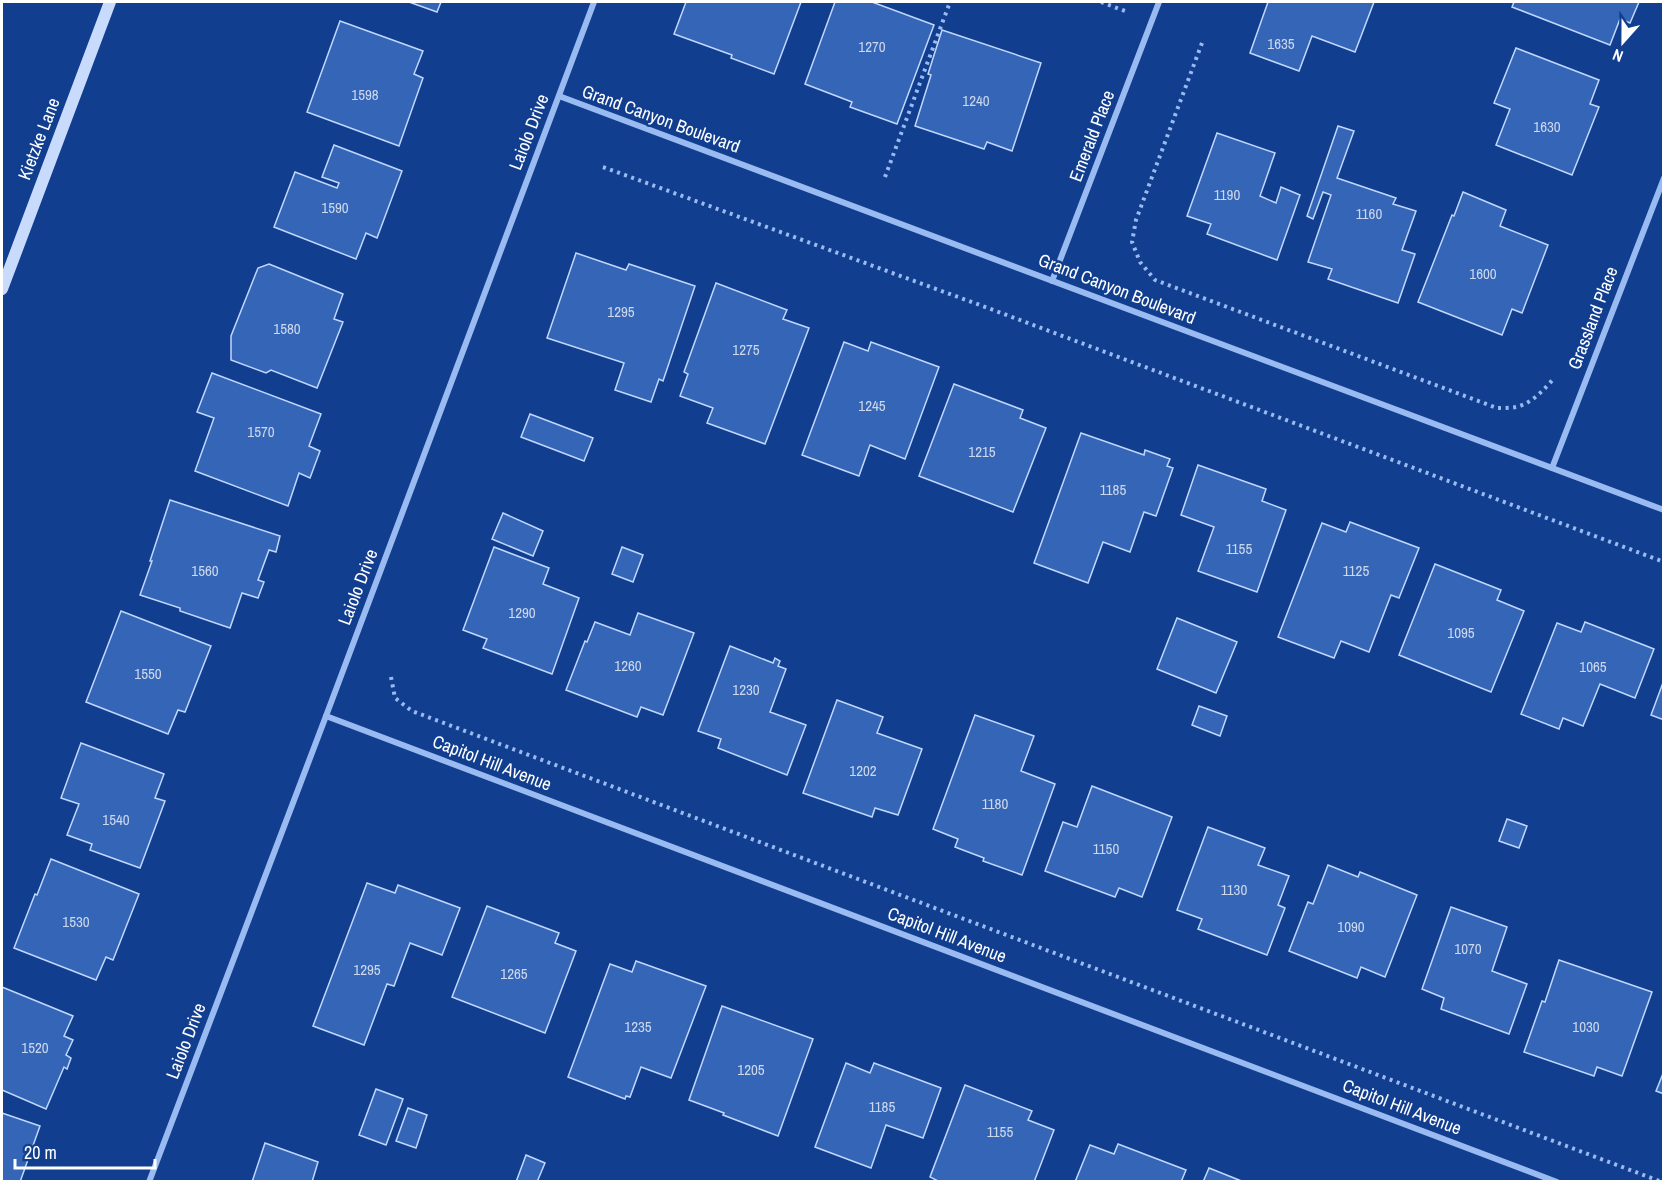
<svg xmlns="http://www.w3.org/2000/svg" width="1665" height="1183" font-family="'Archivo Narrow',sans-serif">
  <style>
    .building { fill: #3465b6; stroke: #c1d8fd; stroke-width: 1.5 }
    .lines { fill: none; stroke-linecap: round; stroke-linejoin: round }
    .path { stroke: #9abbf2; stroke-width: 4; stroke-dasharray: 3 4.5; stroke-linecap: butt }
    .street { stroke: #9abbf2; stroke-width: 6 }
    .secondary { stroke: #c9dbfc; stroke-width: 12 }
    .labels { text-anchor: middle; stroke-width: 5; stroke-linejoin: round; paint-order: stroke }
    .number-label { font-size: 15px; fill: #ccd8ed }
    .street-label { font-size: 18px; fill: #fff; stroke: #113e8f }
  </style>
  <rect width="100%" height="100%" fill="#113e8f"/>
  <g class="building">
    <polygon points="409,2 441,2 437,12"/>
    <polygon points="686,2 801,2 774,74 731,58 732,55 674,34"/>
    <polygon points="835,2 872,2 934,25 897,124 850,107 852,102 805,84"/>
    <polygon points="1268,2 1374,2 1355,52 1312,36 1299,71 1250,53"/>
    <polygon points="1514,2 1639,2 1630,23 1620,19 1610,45 1512,7"/>
    <polygon points="340,21 423,51 414,74 423,78 399,146 307,112"/>
    <polygon points="942,30 1041,63 1012,151 987,142 984,149 915,126 931,75 928,74"/>
    <polygon points="1516,48 1599,80 1590,104 1599,107 1572,175 1496,145 1510,109 1494,103"/>
    <polygon points="1338,126 1354,131 1337,178 1396,198 1393,204 1416,211 1402,250 1415,254 1398,303 1328,279 1332,269 1308,262 1331,195 1323,192 1313,219 1307,216"/>
    <polygon points="1217,133 1275,153 1260,196 1276,203 1281,187 1300,195 1277,260 1207,234 1211,224 1187,216"/>
    <polygon points="334,145 402,171 377,238 366,233 356,259 274,227 295,172 337,188 339,183 322,177"/>
    <polygon points="1463,192 1506,210 1500,226 1548,245 1522,313 1512,309 1502,335 1418,302 1452,215 1454,216"/>
    <polygon points="576,253 626,270 629,264 695,286 663,381 659,379 651,402 615,390 624,363 547,338"/>
    <polygon points="269,264 343,294 334,319 343,322 317,388 271,370 266,373 231,360 231,336 258,268"/>
    <polygon points="716,283 787,310 783,319 809,328 765,444 707,423 713,408 680,396 688,374 684,372"/>
    <polygon points="844,342 868,351 871,342 939,367 905,459 870,445 859,476 802,455"/>
    <polygon points="212,373 321,414 309,446 320,451 310,478 299,473 288,506 195,471 214,418 197,412"/>
    <polygon points="954,384 1023,410 1020,418 1046,428 1013,512 919,476"/>
    <polygon points="530,414 593,438 584,461 521,437"/>
    <polygon points="1081,433 1144,455 1145,450 1170,459 1167,466 1173,468 1156,516 1144,512 1130,552 1103,542 1088,583 1034,563"/>
    <polygon points="1198,465 1266,489 1262,501 1286,510 1257,592 1198,571 1214,527 1181,515"/>
    <polygon points="170,500 280,536 276,552 269,550 258,580 264,582 258,598 242,593 230,628 180,611 180,608 140,595 152,561 150,561"/>
    <polygon points="503,513 543,531 533,556 492,539"/>
    <polygon points="1350,522 1419,548 1399,598 1391,595 1369,652 1341,641 1334,658 1278,637 1322,523 1346,532"/>
    <polygon points="494,547 549,568 543,584 579,598 552,674 483,648 487,639 463,630"/>
    <polygon points="622,547 643,555 633,582 612,574"/>
    <polygon points="1435,564 1501,590 1497,600 1524,611 1491,692 1399,655"/>
    <polygon points="121,611 211,646 185,712 178,710 168,734 86,702"/>
    <polygon points="638,613 694,633 663,715 641,707 637,717 566,690 585,641 587,642 595,622 630,635"/>
    <polygon points="1177,618 1237,642 1216,693 1157,669"/>
    <polygon points="1585,622 1654,649 1635,698 1600,684 1583,726 1563,718 1559,729 1521,714 1557,623 1581,632"/>
    <polygon points="730,646 773,663 775,658 780,661 778,666 786,669 770,712 806,725 787,775 718,748 721,739 698,731"/>
    <polygon points="1664,680 1664,720 1651,715"/>
    <polygon points="837,700 883,717 877,733 922,749 898,815 875,808 872,817 803,793"/>
    <polygon points="1199,706 1227,716 1220,736 1192,725"/>
    <polygon points="975,715 1034,736 1021,771 1055,784 1022,875 983,861 984,858 955,847 958,839 933,829"/>
    <polygon points="81,743 164,774 155,798 165,801 140,868 90,850 92,844 67,835 79,804 61,798"/>
    <polygon points="1092,786 1172,817 1142,897 1119,888 1115,897 1045,871 1063,822 1077,827"/>
    <polygon points="1507,819 1527,826 1519,848 1499,841"/>
    <polygon points="1208,827 1265,848 1258,865 1289,876 1278,905 1285,908 1267,955 1198,929 1202,919 1177,910"/>
    <polygon points="51,859 139,894 113,960 106,957 96,980 14,948 35,894 37,895"/>
    <polygon points="1328,865 1358,877 1360,872 1417,895 1385,977 1361,967 1357,978 1289,951 1308,902 1313,904"/>
    <polygon points="367,883 395,893 398,885 460,908 442,955 410,943 394,986 387,984 364,1045 313,1026"/>
    <polygon points="487,906 559,933 555,943 576,951 545,1033 452,997"/>
    <polygon points="1451,907 1507,927 1492,971 1527,984 1509,1034 1441,1009 1444,998 1422,989"/>
    <polygon points="1559,960 1652,992 1622,1076 1597,1067 1594,1076 1524,1052 1542,1001 1545,1002"/>
    <polygon points="636,961 706,986 671,1078 641,1067 630,1097 626,1096 625,1099 568,1077 610,964 632,972"/>
    <polygon points="2,987 73,1016 64,1036 73,1040 66,1055 71,1058 67,1069 64,1067 46,1109 2,1090"/>
    <polygon points="722,1006 813,1039 778,1136 723,1115 724,1113 689,1100"/>
    <polygon points="846,1063 870,1073 874,1063 941,1088 923,1138 886,1125 871,1168 815,1147"/>
    <polygon points="1664,1071 1664,1094 1656,1091"/>
    <polygon points="965,1085 1032,1111 1028,1120 1054,1130 1034,1182 940,1182 930,1177"/>
    <polygon points="376,1089 403,1099 386,1145 359,1135"/>
    <polygon points="408,1108 427,1115 416,1148 396,1141"/>
    <polygon points="2,1113 40,1126 20,1182 2,1182"/>
    <polygon points="265,1143 318,1162 312,1182 252,1182"/>
    <polygon points="1118,1144 1186,1170 1181,1182 1075,1182 1090,1145 1114,1154"/>
    <polygon points="526,1155 545,1163 537,1182 516,1182"/>
    <polygon points="1209,1168 1244,1182 1203,1182"/>
  </g>
  <g class="lines">
    <g class="path">
      <polyline points="1101,2 1125,11"/>
      <path d="M 1202,43 L 1136,220 L 1132,242 L 1140,262 L 1155,280 L 1497,408 C 1503,408 1510,408 1516,407 C 1531,404 1545,389 1554,378"/>
      <polyline points="603,167 988,308 1664,562"/>
      <polyline points="885,177 950,2"/>
      <polyline points="391,677 395,698 412,711 1662,1182"/>
    </g>
    <g class="street">
      <polyline points="559,96 1664,510"/>
      <polyline points="1052,281 1159,2"/>
      <polyline points="1552,468 1664,178"/>
      <polyline points="326,716 1557,1182"/>
      <polyline points="149,1182 326,716 594,2"/>
    </g>
    <polyline class="secondary" points="2,289 110,2"/>
  </g>
  <g class="labels">
    <g class="number-label">
      <text x="1281" y="49">1635</text>
      <text x="872" y="52">1270</text>
      <text x="365" y="100">1598</text>
      <text x="976" y="106">1240</text>
      <text x="1547" y="132">1630</text>
      <text x="1227" y="200">1190</text>
      <text x="335" y="213">1590</text>
      <text x="1369" y="219">1160</text>
      <text x="1483" y="279">1600</text>
      <text x="621" y="317">1295</text>
      <text x="287" y="334">1580</text>
      <text x="746" y="355">1275</text>
      <text x="872" y="411">1245</text>
      <text x="261" y="437">1570</text>
      <text x="982" y="457">1215</text>
      <text x="1113" y="495">1185</text>
      <text x="1239" y="554">1155</text>
      <text x="205" y="576">1560</text>
      <text x="1356" y="576">1125</text>
      <text x="522" y="618">1290</text>
      <text x="1461" y="638">1095</text>
      <text x="628" y="671">1260</text>
      <text x="1593" y="672">1065</text>
      <text x="148" y="679">1550</text>
      <text x="746" y="695">1230</text>
      <text x="863" y="776">1202</text>
      <text x="995" y="809">1180</text>
      <text x="116" y="825">1540</text>
      <text x="1106" y="854">1150</text>
      <text x="1234" y="895">1130</text>
      <text x="76" y="927">1530</text>
      <text x="1351" y="932">1090</text>
      <text x="1468" y="954">1070</text>
      <text x="367" y="975">1295</text>
      <text x="514" y="979">1265</text>
      <text x="638" y="1032">1235</text>
      <text x="1586" y="1032">1030</text>
      <text x="35" y="1053">1520</text>
      <text x="751" y="1075">1205</text>
      <text x="882" y="1112">1185</text>
      <text x="1000" y="1137">1155</text>
    </g>
    <g class="street-label">
      <text transform="translate(661 119) rotate(20)" y="6">Grand Canyon Boulevard</text>
      <text transform="translate(529 132) rotate(-69)" y="6">Laiolo Drive</text>
      <text transform="translate(1092 136) rotate(-69)" y="6">Emerald Place</text>
      <text transform="translate(39 139) rotate(-69)" y="6">Kietzke Lane</text>
      <text transform="translate(1117 289) rotate(21)" y="6">Grand Canyon Boulevard</text>
      <text transform="translate(1593 318) rotate(-69)" y="6">Grassland Place</text>
      <text transform="translate(358 587) rotate(-69)" y="6">Laiolo Drive</text>
      <text transform="translate(492 763) rotate(21)" y="6">Capitol Hill Avenue</text>
      <text transform="translate(947 935) rotate(21)" y="6">Capitol Hill Avenue</text>
      <text transform="translate(186 1041) rotate(-69)" y="6">Laiolo Drive</text>
      <text transform="translate(1402 1107) rotate(21)" y="6">Capitol Hill Avenue</text>
    </g>
  </g>
  <rect width="1665" height="1183" fill="none" stroke="#ffffff" stroke-width="6"/>
  <g transform="translate(1623 42) rotate(201)" stroke="#113e8f" stroke-width="4.5" paint-order="stroke">
  <path d="M0-4.5L10 22L0 15L-10 22Z" fill="#ffffff"/>
  <text y="-9" font-size="16" font-weight="bold" text-anchor="middle" fill="#ffffff">N</text>
  </g>
  <path d="M15 1159v9h140v-9" fill="none" stroke="#ffffff" stroke-width="3"/>
  <text x="24" y="1159" font-size="18" fill="#ffffff" stroke="#113e8f" stroke-width="4.5" paint-order="stroke">20 m</text>
</svg>
